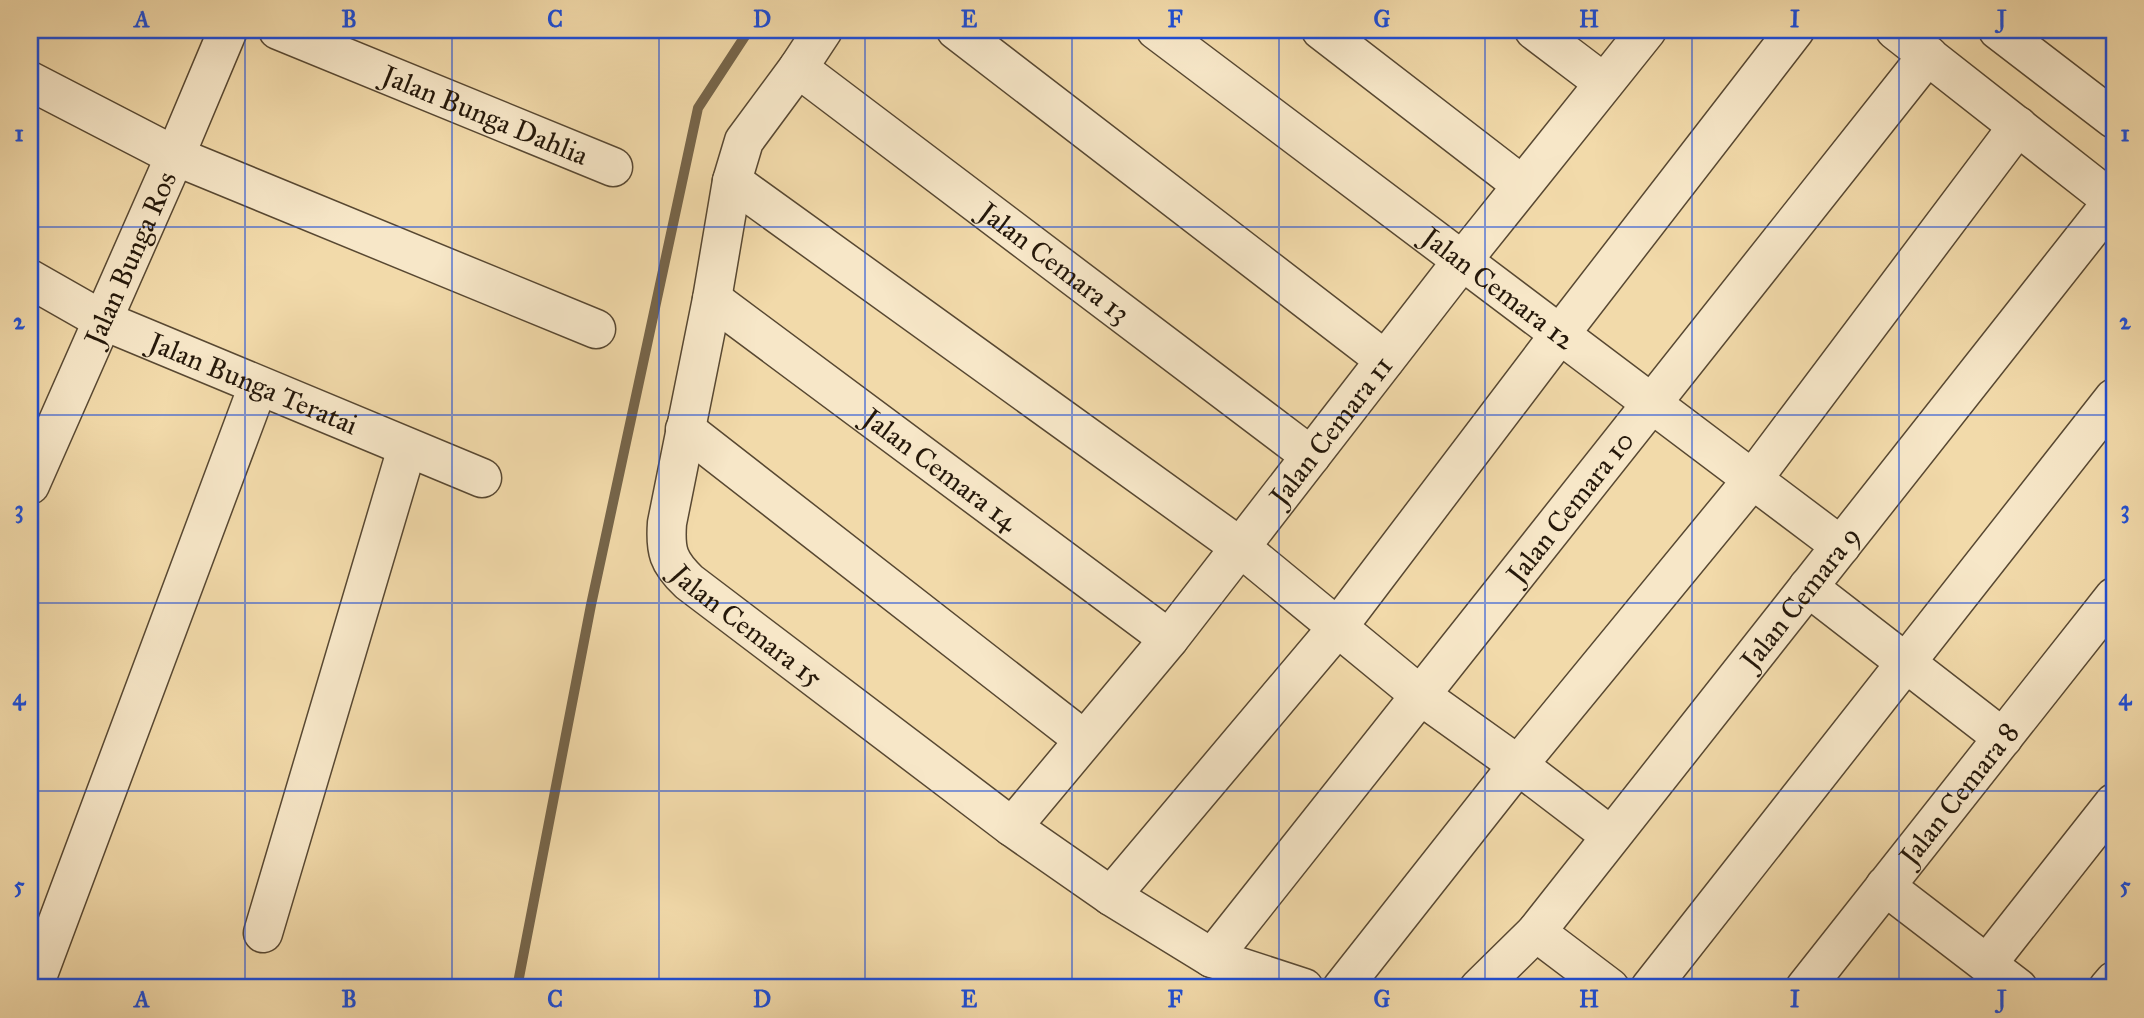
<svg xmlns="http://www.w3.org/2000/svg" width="2144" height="1018" font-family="'IM FELL Great Primer',serif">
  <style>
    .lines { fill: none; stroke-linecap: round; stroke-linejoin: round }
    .stream { stroke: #76654a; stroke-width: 10 }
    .minor-casing { stroke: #584832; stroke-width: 41 }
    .minor { stroke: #f7e7c8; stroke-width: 38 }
    .grid { fill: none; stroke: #1d4ed8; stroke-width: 2; stroke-opacity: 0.55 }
    .labels { text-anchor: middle; stroke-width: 7; stroke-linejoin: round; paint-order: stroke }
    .street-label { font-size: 28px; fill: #25180a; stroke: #f7e7c8 }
    .neatline { fill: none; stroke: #1d4ed8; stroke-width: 2.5 }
    .grid-label { font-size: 23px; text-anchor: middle; font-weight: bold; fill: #1d4ed8 }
  </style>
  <rect width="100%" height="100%" fill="#f2daaa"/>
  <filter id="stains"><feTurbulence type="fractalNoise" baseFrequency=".00286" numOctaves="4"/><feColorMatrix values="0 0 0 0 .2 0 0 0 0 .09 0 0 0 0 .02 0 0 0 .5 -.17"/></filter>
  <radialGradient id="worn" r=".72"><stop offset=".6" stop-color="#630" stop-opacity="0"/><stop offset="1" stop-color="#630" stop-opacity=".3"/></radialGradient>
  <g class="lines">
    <polyline class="stream" points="517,988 591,605 698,108 749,30"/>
    <g class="minor-casing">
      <g id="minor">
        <path id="s1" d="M 278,30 L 613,167"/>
        <path id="s2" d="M 823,30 L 798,68 L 744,141 L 732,181 L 712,299 L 667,523 C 665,551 668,562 689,582 L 1012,827 L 1111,896 L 1212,958 L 1304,988"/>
        <polyline points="956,30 1385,360"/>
        <path id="s3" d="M 1156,30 L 1841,546"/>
        <polyline points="1321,30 1522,185"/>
        <polyline points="1534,30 1604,83"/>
        <polyline points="1895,30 2114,202"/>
        <polyline points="1998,30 2114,119"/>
        <path id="s4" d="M 798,68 L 1311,456"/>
        <polyline points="30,81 175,156 596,329"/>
        <polyline points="732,181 1240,547 1420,695 1518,765 1611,836"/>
        <path id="s5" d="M 30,279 L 102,320 L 482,478"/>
        <path id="s6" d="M 712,299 L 1169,639"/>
        <polyline points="685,429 1083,739"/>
        <path id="s7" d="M 30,485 L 175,156 L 228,30"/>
        <polyline points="1808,587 2003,738"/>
        <path id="s8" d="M 1012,827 L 1169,639 L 1462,261 L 1647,30"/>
        <polyline points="1885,886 2018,988"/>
        <polyline points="1111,896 1337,628 1560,334 1795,30"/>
        <polyline points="1536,932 1610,988"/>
        <polyline points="263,933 407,448"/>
        <path id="s9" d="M 1212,958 L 1928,55"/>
        <polyline points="1987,964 2114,803"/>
        <polyline points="33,988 258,386"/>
        <polyline points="1342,988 1518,765 1752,480 2018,126"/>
        <path id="s10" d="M 1479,988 L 1536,932 L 2113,201"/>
        <polyline points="1650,988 2114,398"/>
        <path id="s11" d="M 1805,988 L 2114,597"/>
        <polyline points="2108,988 2114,981"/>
      </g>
    </g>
    <use href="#minor" class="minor"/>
  </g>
  <path class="grid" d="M 245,30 L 245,988M 452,30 L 452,988M 659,30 L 659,988M 865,30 L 865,988M 1072,30 L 1072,988M 1279,30 L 1279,988M 1485,30 L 1485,988M 1692,30 L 1692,988M 1899,30 L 1899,988M 30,227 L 2114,227M 30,415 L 2114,415M 30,603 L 2114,603M 30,791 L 2114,791"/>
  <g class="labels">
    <g class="street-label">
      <text dy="10" stroke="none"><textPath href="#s1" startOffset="224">Jalan Bunga Dahlia</textPath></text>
      <text dy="10" stroke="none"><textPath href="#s7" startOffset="248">Jalan Bunga Ros</textPath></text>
      <text dy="10" stroke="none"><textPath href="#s4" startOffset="322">Jalan Cemara 13</textPath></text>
      <text dy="10" stroke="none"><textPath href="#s3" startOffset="429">Jalan Cemara 12</textPath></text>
      <text dy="10" stroke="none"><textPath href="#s5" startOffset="247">Jalan Bunga Teratai</textPath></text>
      <text dy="10" stroke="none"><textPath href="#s8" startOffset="509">Jalan Cemara 11</textPath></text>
      <text dy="10" stroke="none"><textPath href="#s6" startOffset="285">Jalan Cemara 14</textPath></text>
      <text dy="10" stroke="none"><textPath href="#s9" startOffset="576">Jalan Cemara 10</textPath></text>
      <text dy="10" stroke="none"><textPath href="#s10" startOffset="506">Jalan Cemara 9</textPath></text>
      <text dy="10" stroke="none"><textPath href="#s2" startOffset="665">Jalan Cemara 15</textPath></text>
      <text dy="10" stroke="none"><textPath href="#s11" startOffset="248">Jalan Cemara 8</textPath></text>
    </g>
  </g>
  <rect width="2144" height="1018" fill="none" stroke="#f2daaa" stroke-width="77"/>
  <rect x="38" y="38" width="2068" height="941" class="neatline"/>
  <g class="grid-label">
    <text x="142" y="27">A</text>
    <text x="349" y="27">B</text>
    <text x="555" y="27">C</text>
    <text x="762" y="27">D</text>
    <text x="969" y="27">E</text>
    <text x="1175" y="27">F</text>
    <text x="1382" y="27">G</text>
    <text x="1589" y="27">H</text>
    <text x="1795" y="27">I</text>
    <text x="2002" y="27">J</text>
    <text x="19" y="141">1</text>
    <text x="2125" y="141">1</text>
    <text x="19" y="329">2</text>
    <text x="2125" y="329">2</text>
    <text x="19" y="517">3</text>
    <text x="2125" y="517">3</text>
    <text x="19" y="705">4</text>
    <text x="2125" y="705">4</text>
    <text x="19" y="893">5</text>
    <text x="2125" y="893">5</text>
    <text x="142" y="1007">A</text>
    <text x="349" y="1007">B</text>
    <text x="555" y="1007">C</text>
    <text x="762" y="1007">D</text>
    <text x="969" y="1007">E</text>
    <text x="1175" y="1007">F</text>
    <text x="1382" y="1007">G</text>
    <text x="1589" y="1007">H</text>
    <text x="1795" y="1007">I</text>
    <text x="2002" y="1007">J</text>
  </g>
  <rect width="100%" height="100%" filter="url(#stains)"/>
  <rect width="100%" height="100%" fill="url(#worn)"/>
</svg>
